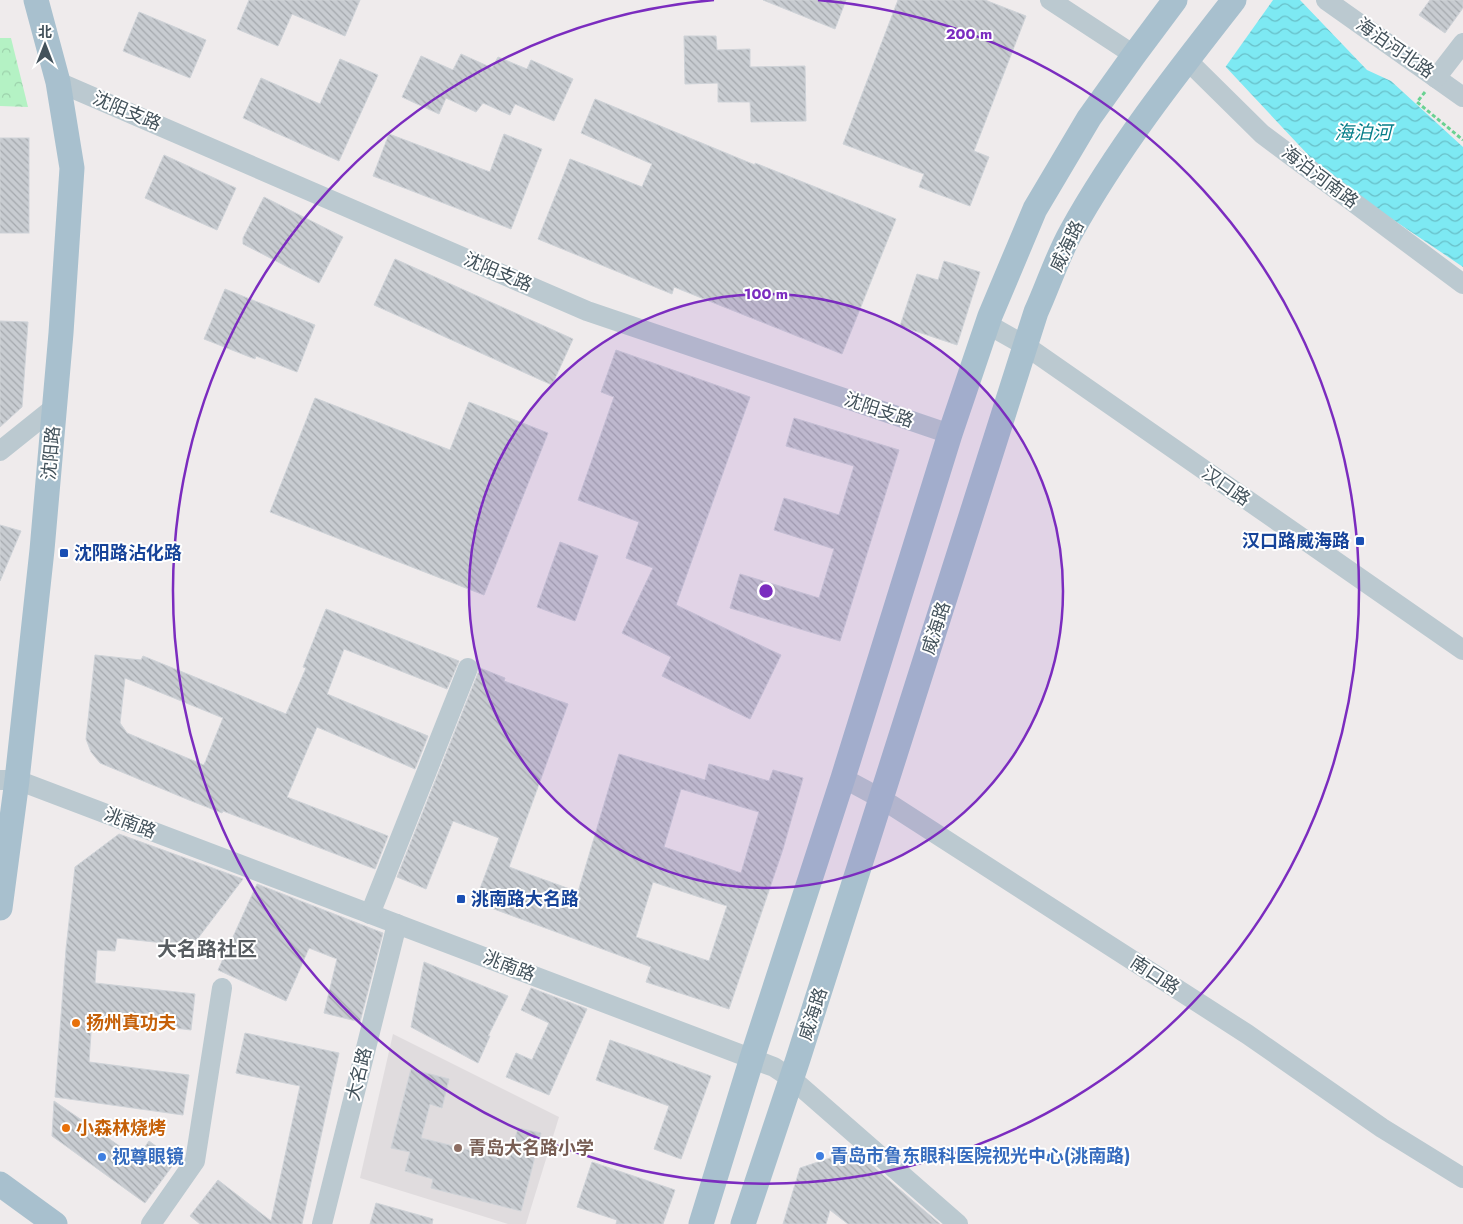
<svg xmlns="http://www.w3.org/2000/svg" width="1463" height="1224" font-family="Jost,'Noto Sans SC',sans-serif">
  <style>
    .education { fill: #e0dcde }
    .forest { fill: url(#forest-crowns) }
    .water { fill: url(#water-waves) }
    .pier { fill: #efebec }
    .building { fill: url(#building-back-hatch); stroke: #cfd3d8; fill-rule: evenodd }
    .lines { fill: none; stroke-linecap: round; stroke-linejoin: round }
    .path { stroke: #6ad292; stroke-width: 3; stroke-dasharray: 4 2.5; stroke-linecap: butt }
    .minor { stroke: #bbc9d0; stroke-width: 20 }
    .major { stroke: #a8c0ce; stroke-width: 25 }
    .ring { fill: none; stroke: #7b2cbf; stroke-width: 2.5 }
    .transit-dot { fill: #1a4fb4; stroke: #fff; stroke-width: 2 }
    .food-dot { fill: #e8710a; stroke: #fff; stroke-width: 2 }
    .education-dot { fill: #8d6e63; stroke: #fff; stroke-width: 2 }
    .shop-dot { fill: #3f7fe0; stroke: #fff; stroke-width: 2 }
    .labels { text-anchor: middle; stroke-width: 4; stroke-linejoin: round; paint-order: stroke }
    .street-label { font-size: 18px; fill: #43525b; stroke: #fff }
    .transit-label { font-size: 18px; font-weight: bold; fill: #164399; stroke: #fff; text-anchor: start }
    .food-label { font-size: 18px; font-weight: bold; fill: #c56008; stroke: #fff; text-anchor: start }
    .education-label { font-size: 18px; font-weight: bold; fill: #785e54; stroke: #fff; text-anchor: start }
    .shop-label { font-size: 18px; font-weight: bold; fill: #366cbe; stroke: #fff; text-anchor: start }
    .water-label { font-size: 19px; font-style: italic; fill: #047d88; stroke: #fff }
    .quarter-label { font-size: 20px; font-weight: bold; fill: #585d61; stroke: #fff }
    .centre { fill: #7b2cbf; stroke: #fff; stroke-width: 2.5 }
    .ring-label { font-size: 15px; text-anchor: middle; font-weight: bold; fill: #7b2cbf; stroke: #fff; stroke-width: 4; stroke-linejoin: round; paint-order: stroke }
  </style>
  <defs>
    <pattern id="forest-crowns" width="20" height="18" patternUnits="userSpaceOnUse" patternTransform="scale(1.25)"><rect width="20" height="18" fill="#b4f2c4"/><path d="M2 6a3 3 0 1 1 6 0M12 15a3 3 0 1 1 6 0" fill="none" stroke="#9cd1ab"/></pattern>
    <pattern id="water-waves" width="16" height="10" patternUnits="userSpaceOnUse" patternTransform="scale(1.25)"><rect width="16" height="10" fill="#7de9f3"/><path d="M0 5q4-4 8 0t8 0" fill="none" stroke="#68bfc8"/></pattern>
    <pattern id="building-back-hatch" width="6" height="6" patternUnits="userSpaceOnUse" patternTransform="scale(1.25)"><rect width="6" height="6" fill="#c8ccd1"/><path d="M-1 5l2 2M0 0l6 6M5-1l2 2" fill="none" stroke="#a4a8ad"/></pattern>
  </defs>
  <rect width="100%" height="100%" fill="#efebec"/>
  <polygon class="education" points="393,1034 559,1117 526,1224 508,1224 360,1178"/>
  <polygon class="forest" points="0,38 11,38 28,107 0,106"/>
  <polygon class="water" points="1163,0 1300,0 1367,70 1391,81 1463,147 1463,267 1327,175"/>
  <polygon class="pier" points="1160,0 1273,0 1224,69"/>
  <g class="building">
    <polygon points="249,0 360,0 345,36 292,14 278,46 237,29"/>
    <polygon points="763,0 846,0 835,29"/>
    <polygon points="898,0 985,0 1026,16 974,151 989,157 970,206 919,187 924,174 843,144"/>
    <polygon points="1430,0 1463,0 1463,8 1445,33 1419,15"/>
    <polygon points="139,12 206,40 190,78 123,51"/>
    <polygon points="684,36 716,36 717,50 750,49 750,67 805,66 806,121 751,122 750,102 718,102 718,83 685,84"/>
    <polygon points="461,54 492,68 498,57 527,69 531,60 573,79 554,121 515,104 510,115 483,103 476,112 446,98 439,114 402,97 421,56 453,70"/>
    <polygon points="340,59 378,75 339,161 243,118 261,78 320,104"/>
    <polygon points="595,99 755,165 755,163 896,219 842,354 674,287 672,294 538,239 570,159 642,187 652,164 581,133"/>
    <polygon points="389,134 490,172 504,134 542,149 511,229 373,176"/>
    <rect x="0" y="138" width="29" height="95"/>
    <polygon points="164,155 236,188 217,230 145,198"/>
    <polygon points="264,197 343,237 319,283 243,244 243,238"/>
    <polygon points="395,259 573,339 552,385 374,305"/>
    <polygon points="944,261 980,272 957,345 900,326 917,274 938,280"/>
    <polygon points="225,289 315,325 297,372 256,356 255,359 204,339"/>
    <polygon points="0,321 28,322 22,407 0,427"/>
    <polygon points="616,350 750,397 676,605 781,655 750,719 662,676 671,657 622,633 653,568 626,558 639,522 578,500 614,397 601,392"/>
    <polygon points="315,398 450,450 469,402 548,433 484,595 270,512"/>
    <polygon points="794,418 899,450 840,641 730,608 740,574 819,598 834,549 774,530 784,498 839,515 854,466 786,446"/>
    <polygon points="0,525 21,531 0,581"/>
    <polygon points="560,542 598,556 575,621 537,607"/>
    <path d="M 326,609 L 459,661 L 447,689 L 344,649 L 327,694 L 428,736 L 415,769 L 317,727 L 287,797 L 388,836 L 375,869 L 223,811 L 222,813 L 189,800 L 100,763 L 91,752 L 86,739 L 95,655 L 141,660 L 143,656 L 286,714 L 306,668 L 303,667 ZM 125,678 L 223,718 L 204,765 L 127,733 L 120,723 Z"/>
    <path d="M 480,668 L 505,678 L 504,681 L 568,704 L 509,867 L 578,892 L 619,754 L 705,780 L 709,764 L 769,781 L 773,770 L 803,778 L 783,849 L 729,1009 L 646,982 L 651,967 L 475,902 L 499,838 L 453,821 L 426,889 L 397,877 ZM 681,789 L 759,812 L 741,873 L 664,847 ZM 653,882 L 727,906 L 709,961 L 636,937 Z"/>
    <polygon points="119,834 243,879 192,946 117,938 115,951 97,950 95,983 195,994 191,1030 92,1018 89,1062 189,1075 183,1115 55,1097 66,949 75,867"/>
    <polygon points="257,884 383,933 360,1022 324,1013 337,959 309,948 286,1001 218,970"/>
    <polygon points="424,962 508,996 488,1036 490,1036 478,1063 411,1027"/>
    <polygon points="531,988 587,1009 549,1095 506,1077 516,1053 532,1060 549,1023 521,1010"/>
    <polygon points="245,1033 339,1053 302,1224 200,1224 190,1216 218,1180 271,1221 300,1086 236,1073"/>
    <polygon points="610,1040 711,1076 681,1159 654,1149 669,1106 596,1080"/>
    <polygon points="411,1069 449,1079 442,1108 430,1104 421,1138 509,1160 518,1128 541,1133 521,1211 431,1188 433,1179 405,1171 410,1152 391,1148"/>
    <polygon points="54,1101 137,1158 149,1141 176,1161 145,1203 52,1136"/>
    <polygon points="854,1150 913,1201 940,1224 848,1224 830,1210 826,1224 783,1224 800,1168"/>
    <polygon points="592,1162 675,1190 663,1224 616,1224 617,1220 577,1207"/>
    <polygon points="376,1203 433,1219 432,1224 370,1224"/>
  </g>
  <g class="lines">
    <polyline class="path" points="1425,92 1417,102 1463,140"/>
    <g class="minor">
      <polyline points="1050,0 1134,55"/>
      <polyline points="1326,0 1463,97"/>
      <polyline points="1187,60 1262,134 1463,284"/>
      <polyline points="1436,78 1463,43"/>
      <polyline points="58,82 587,311 950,434"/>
      <polyline points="987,324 1026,346 1463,650"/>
      <polyline points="0,451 55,407"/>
      <polyline points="843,778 882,799 1247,1034 1382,1128 1463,1178"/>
      <polyline points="0,780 17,780 774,1067 792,1079 958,1224"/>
      <polyline points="370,914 468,668"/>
      <polyline points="151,1224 195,1161 222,988"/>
      <polyline points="322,1224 397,924"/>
    </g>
    <g class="major">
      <polyline points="0,908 17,780 42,550 61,333 72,168 58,82 36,0"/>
      <polyline points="0,1184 55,1224"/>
      <polyline points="701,1224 752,1058 843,778 950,434 990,316 1035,209 1089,118 1134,55 1175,0"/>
      <path d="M 743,1224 L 798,1059 L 1036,312 C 1048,286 1057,257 1071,232 C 1117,149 1176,74 1234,0"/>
    </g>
  </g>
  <circle cx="766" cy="591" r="297" fill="#7b2cbf" fill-opacity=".12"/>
  <g class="ring">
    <circle cx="766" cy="591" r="297"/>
    <path d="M818 0A593 593 0 1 1 714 0"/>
  </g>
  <g class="transit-dot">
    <rect x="1355" y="536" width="10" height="10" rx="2.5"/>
    <rect x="59" y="548" width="10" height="10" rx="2.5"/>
    <rect x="456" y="894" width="10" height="10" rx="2.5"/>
  </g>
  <g class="food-dot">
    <circle cx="76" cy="1023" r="5"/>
    <circle cx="66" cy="1128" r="5"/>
  </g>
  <circle class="education-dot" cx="458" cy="1148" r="5"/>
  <g class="shop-dot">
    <circle cx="820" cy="1156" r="5"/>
    <circle cx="102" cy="1157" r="5"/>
  </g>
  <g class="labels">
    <g class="street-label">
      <text transform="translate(1395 48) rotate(35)" y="6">海泊河北路</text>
      <text transform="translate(127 111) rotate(23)" y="6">沈阳支路</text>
      <text transform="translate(1320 177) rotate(37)" y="6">海泊河南路</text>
      <text transform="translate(1067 246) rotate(-64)" y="6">威海路</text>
      <text transform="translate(498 272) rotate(23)" y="6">沈阳支路</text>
      <text transform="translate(879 410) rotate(19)" y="6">沈阳支路</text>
      <text transform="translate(51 453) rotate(-85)" y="6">沈阳路</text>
      <text transform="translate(1226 486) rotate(35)" y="6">汉口路</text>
      <text transform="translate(936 628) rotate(-72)" y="6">威海路</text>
      <text transform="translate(130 823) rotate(21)" y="6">洮南路</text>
      <text transform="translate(509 966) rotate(21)" y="6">洮南路</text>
      <text transform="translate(1155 975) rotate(33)" y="6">南口路</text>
      <text transform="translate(813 1014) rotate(-72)" y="6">威海路</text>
      <text transform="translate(359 1074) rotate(-76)" y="6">大名路</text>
    </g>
    <g class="transit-label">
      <text x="1350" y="547" text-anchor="end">汉口路威海路</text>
      <text x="74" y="559">沈阳路沾化路</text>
      <text x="471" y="905">洮南路大名路</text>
    </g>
    <g class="food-label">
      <text x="86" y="1029">扬州真功夫</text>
      <text x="76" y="1134">小森林烧烤</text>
    </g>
    <g class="education-label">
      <text x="468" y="1154">青岛大名路小学</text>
    </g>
    <g class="shop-label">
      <text x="830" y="1162">青岛市鲁东眼科医院视光中心(洮南路)</text>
      <text x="112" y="1163">视尊眼镜</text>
    </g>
    <g class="water-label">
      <text x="1363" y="139">海泊河</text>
    </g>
    <g class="quarter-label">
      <text x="207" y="956">大名路社区</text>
    </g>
  </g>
  <circle cx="766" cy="591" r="8" class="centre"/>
  <g class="ring-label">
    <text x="969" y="39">200 m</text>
    <text x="766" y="299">100 m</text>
  </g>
  <g transform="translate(45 45)" stroke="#ffffff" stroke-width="4" paint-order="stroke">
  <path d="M0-4L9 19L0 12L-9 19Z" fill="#43525b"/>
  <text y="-8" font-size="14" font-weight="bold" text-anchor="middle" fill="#43525b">北</text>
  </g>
</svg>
